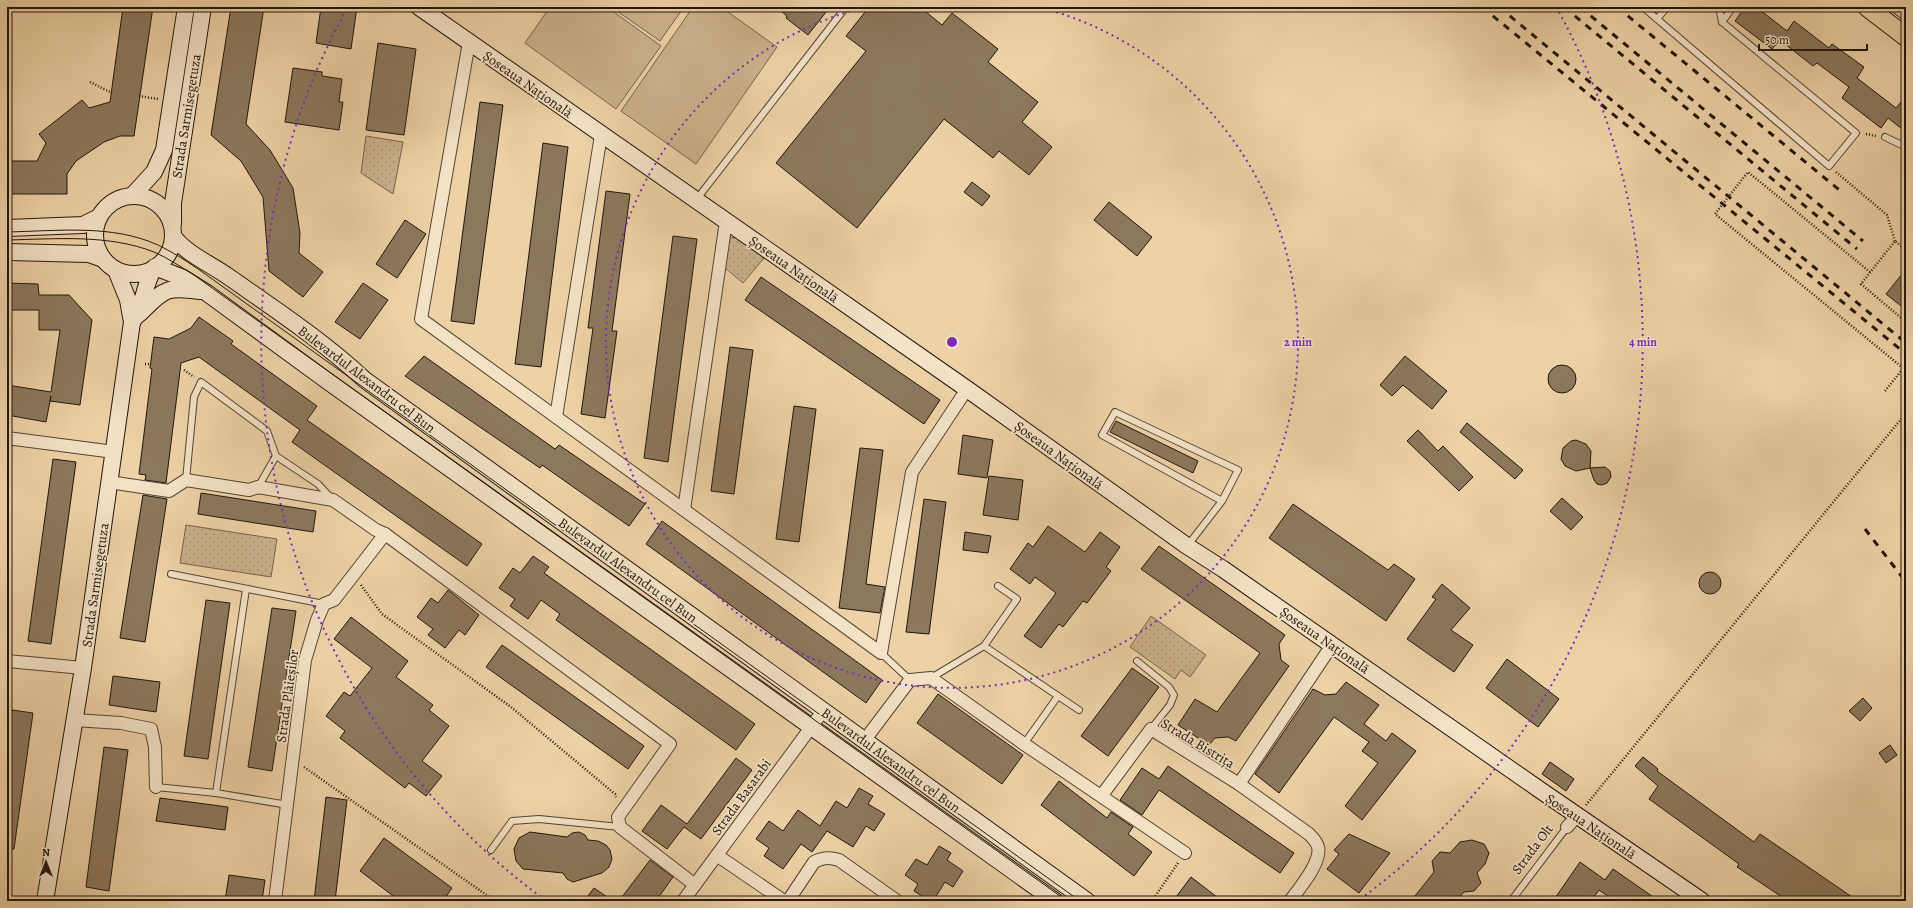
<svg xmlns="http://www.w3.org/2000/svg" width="1913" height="908" font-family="Alegreya,serif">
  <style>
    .grass { fill: url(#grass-dots); stroke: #76644c }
    .garden { fill: #cbb28d; stroke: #76644c }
    .building { fill: #8c785d; stroke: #21160c }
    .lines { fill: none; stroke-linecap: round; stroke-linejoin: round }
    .lane-casing { stroke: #544533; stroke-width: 8 }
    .street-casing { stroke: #544533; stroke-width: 14 }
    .secondary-casing { stroke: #21160c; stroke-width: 18 }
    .primary-casing { stroke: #21160c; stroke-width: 20 }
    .path { stroke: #21160c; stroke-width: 2.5; stroke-dasharray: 1 2; stroke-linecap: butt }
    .lane { stroke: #f4e2c6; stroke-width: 6 }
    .street { stroke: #f4e2c6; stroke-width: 12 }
    .secondary { stroke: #f4e2c6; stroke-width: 16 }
    .primary { stroke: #eed2a7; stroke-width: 18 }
    .tram { stroke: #21160c; stroke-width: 1 }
    .rail { stroke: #21160c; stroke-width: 3; stroke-dasharray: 7 7; stroke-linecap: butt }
    .ring { fill: none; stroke: #7b2cbf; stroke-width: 2; stroke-dasharray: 2 4 }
    .labels { text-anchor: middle; stroke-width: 3.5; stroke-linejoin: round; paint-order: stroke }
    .street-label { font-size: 14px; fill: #21160c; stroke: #f4e2c6 }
    .centre { fill: #7b2cbf; stroke: #f4e2c6; stroke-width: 2 }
    .ring-label { font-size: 12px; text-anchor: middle; font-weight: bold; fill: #7b2cbf; stroke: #f4e2c6; stroke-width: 3.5; stroke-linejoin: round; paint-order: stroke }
  </style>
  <defs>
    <pattern id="grass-dots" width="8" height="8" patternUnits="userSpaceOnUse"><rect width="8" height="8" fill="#cbb28d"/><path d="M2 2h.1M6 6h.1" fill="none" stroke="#ae9878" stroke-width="1.8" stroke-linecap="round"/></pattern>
  </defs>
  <rect width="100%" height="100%" fill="#eed2a7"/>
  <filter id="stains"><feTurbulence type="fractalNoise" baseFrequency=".005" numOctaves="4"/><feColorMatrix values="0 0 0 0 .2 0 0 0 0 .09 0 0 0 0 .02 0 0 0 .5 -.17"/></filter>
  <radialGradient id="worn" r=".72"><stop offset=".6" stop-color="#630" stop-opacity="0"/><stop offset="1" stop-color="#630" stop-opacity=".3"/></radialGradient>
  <g class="grass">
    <polygon points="366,136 403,142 393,194 361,173"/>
    <polygon points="741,237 765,257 743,283 725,268 729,238"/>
    <polygon points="186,525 277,539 271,577 180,563"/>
    <polygon points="1151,616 1206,655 1190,677 1181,670 1175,679 1130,647"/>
  </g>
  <g class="garden">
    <polygon points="550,7 607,7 661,46 616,109 525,43"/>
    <polygon points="611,7 684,7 660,41"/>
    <polygon points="693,7 721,7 777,47 696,164 621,111"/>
  </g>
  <g class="building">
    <polygon points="123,7 153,7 134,136 120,136 104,142 76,161 67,174 67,194 7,194 7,161 37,161 46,143 39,134 82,100 89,108 110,102"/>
    <polygon points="231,7 264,7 246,124 270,150 293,188 300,233 299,253 323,272 303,297 269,271 263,197 241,161 211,135"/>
    <polygon points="321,7 357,7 351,49 316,43"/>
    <polygon points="776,7 830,7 808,35 786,18 787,16"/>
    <polygon points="869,7 920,7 942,25 952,13 998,49 988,62 1038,102 1022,122 1052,147 1029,175 999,151 993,158 944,119 857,228 776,163 866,51 846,36"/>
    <polygon points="1745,7 1756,7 1787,31 1794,21 1829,48 1832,44 1864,67 1857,78 1896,108 1906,96 1906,132 1888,118 1881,128 1842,98 1849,87 1817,63 1813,66 1780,40 1772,49 1735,21"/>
    <polygon points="378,43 416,49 404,135 366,130"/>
    <polygon points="293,68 322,72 322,76 342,79 339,102 343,102 339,130 285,122"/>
    <polygon points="480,102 503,105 474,324 451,321"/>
    <polygon points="543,143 568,147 541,367 515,364"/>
    <polygon points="972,182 990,196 982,206 964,192"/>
    <polygon points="606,191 630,194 612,331 617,331 605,418 581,414 593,328 588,328"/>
    <polygon points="1109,202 1152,237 1137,256 1094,220"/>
    <polygon points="405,220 426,234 397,278 376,264"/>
    <polygon points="673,236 697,239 668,462 644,458"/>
    <polygon points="1906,269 1906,310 1886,294"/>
    <polygon points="761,277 940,400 924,424 745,300"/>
    <polygon points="7,283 38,284 39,295 69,295 92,320 80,405 50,401 51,396 46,422 7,415 7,385 51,392 60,330 39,330 39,310 7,310"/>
    <polygon points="363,283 388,300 360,339 335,322"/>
    <polygon points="199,317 233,341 231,344 317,406 307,420 482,544 467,566 292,442 300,430 199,357 181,363 166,483 145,480 146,475 139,474 152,369 150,368 154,337 169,339 191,328"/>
    <polygon points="730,347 753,350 734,494 711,491"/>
    <polygon points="424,356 555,449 559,445 645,504 629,526 542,465 540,468 405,376"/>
    <polygon points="1405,356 1447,391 1432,409 1403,385 1392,396 1380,385"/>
    <circle cx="1562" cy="379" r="14"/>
    <polygon points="794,406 816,409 799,542 776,539"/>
    <polygon points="1116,421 1198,461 1193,473 1110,432"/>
    <polygon points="1467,423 1523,470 1515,479 1460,432"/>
    <polygon points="1418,430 1438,451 1443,446 1473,477 1459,491 1407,441"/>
    <polygon points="963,435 993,440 987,478 958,474"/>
    <polygon points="1576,440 1586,444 1591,451 1590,468 1605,467 1610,471 1611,477 1607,483 1602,485 1597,484 1594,480 1590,468 1576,471 1565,466 1561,459 1563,448 1571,441"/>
    <polygon points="860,448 883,450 866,584 885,587 880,613 839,608"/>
    <polygon points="53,459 76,462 51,644 28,641"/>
    <polygon points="989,476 1023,480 1018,520 983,515"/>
    <polygon points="201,493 316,511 313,532 198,514"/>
    <polygon points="143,495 167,499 145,642 120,638"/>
    <polygon points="1562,498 1583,517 1571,530 1550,511"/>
    <polygon points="924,499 946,502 929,634 906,632"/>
    <polygon points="1293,504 1388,570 1394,564 1415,579 1386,621 1269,538"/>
    <polygon points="662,521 882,680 866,703 646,544"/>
    <polygon points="1048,526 1085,552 1100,532 1120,547 1106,567 1111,571 1087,603 1083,601 1063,627 1059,624 1041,648 1024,636 1056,593 1035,577 1030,584 1010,569 1028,543 1033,547"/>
    <polygon points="965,532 991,536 988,553 963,550"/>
    <polygon points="1159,546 1285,635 1279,644 1281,660 1289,666 1236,741 1228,737 1215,738 1209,745 1178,725 1195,699 1217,712 1260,653 1141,569"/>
    <polygon points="533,556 549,567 544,573 755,724 736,750 556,620 560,614 541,600 528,619 510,606 515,599 499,588 513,568 520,573"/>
    <circle cx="1710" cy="583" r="11"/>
    <polygon points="1442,584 1470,608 1451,630 1473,645 1454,672 1407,639 1436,599 1432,597"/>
    <polygon points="448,590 479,615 465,635 459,630 445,648 428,635 433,629 417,617 431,598 438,603"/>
    <polygon points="206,600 230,603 208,759 184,756"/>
    <polygon points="272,608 296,611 272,771 248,767"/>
    <polygon points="351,617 408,661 396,677 433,705 429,710 449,726 422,761 442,776 426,796 409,783 405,788 340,738 345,731 326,716 344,692 350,696 372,668 334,639"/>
    <polygon points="502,645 644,746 628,769 486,667"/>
    <polygon points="1507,659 1559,699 1538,727 1486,688"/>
    <polygon points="1132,668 1159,687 1108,756 1081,736"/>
    <polygon points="113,676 160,682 156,712 109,705"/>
    <polygon points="1346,682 1379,705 1364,724 1386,741 1392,733 1416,751 1362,820 1345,806 1378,763 1362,751 1369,742 1334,717 1279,793 1255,774 1313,689 1325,695 1336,694"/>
    <polygon points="938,694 1023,755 1002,784 917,723"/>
    <polygon points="1863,698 1872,708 1860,721 1849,711"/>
    <polygon points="12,710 33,713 14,849 7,849 7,745"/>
    <polygon points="1890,745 1897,755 1886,763 1879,753"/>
    <polygon points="104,747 128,750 109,891 86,887"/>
    <polygon points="1643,757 1658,769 1657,771 1754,842 1760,834 1858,901 1788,901 1737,867 1739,864 1649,799 1658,786 1635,766"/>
    <polygon points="736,758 752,770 701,839 684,827 667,849 642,831 661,805 687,824"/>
    <polygon points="1550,762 1574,779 1566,791 1542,774"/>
    <polygon points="1168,766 1294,853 1280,873 1159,790 1142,815 1120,800 1142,768 1159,779"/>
    <polygon points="1059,781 1107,818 1111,812 1133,827 1128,834 1152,852 1134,876 1041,805"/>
    <polygon points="859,788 873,796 868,804 885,814 874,831 866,826 853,847 827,831 812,852 801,844 783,869 764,856 769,848 756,839 769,821 783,831 798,810 820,826 836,801 847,808"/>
    <polygon points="326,797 347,800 335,901 314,901"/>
    <polygon points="160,798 228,807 225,830 156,821"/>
    <polygon points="530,832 567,837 572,833 579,832 585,835 588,840 598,841 606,845 610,850 612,859 609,867 602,873 573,882 567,879 563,873 523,869 516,861 514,849 519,838"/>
    <polygon points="1349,834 1390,853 1359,893 1327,869 1339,854 1334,850"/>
    <polygon points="384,838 452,888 443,901 400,901 360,871"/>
    <polygon points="1472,840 1484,844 1489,853 1485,864 1477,873 1481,883 1474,891 1464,892 1456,901 1411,901 1434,872 1432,861 1440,852 1450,853 1460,842"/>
    <polygon points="939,846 951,853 947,860 963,871 953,887 945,882 933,901 930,901 914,891 918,884 905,875 916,859 927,865"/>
    <polygon points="650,860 673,877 656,901 619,901"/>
    <polygon points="1580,862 1605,880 1613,869 1659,901 1615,901 1599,890 1591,901 1553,901"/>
    <polygon points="229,875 265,880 262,901 225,901"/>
    <polygon points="1191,877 1222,901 1173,901"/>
    <polygon points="594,888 613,901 584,901"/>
  </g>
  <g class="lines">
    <g class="lane-casing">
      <g id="lane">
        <polyline points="1643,7 1829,166 1856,133 1722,22 1733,7"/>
        <polyline points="1719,7 1722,22"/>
        <polyline points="1657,19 1667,7"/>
        <polyline points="1885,137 1906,147"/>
        <polyline points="696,200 846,7"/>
        <polyline points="276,456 318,484 332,499"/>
        <polyline points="186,480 194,397 201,382 267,431 276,456"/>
        <polyline points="258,487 276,456"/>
        <polyline points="1188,545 1222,501 1238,470 1115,412 1102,435 1222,501"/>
        <polyline points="171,574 324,604"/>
        <polyline points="246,589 216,793 288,805"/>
        <polyline points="984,646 1017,599 998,586"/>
        <polyline points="881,653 910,680"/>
        <polyline points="1137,661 1169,687 1174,695 1170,705 1151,729"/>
        <polyline points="931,678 984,646 1058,696 1024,744"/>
        <polyline points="1058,696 1079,710"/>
        <polyline points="156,787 216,793"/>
        <polyline points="491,850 512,821 539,819 620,827"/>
        <polyline points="1511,901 1567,827"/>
      </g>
    </g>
    <g class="street-casing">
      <g id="street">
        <polyline points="469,42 421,319 881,653 912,472 967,389"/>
        <polyline points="556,417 601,135"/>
        <polyline points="7,438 114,452"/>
        <polyline points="109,482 169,491 186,480 249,490 258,487 333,500 376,530 385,534 334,600 324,604 317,620 305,660 275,901"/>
        <polyline points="684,510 726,221"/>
        <polyline points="385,534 670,744 618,817 620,827 695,885"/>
        <polyline points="7,661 83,668"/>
        <polyline points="74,720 121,723 151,729 155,747 156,787"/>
        <polyline points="864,741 910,680 931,678 1024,744 1185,853"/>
        <polyline points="1239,784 1332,645"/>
        <path d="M 1102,795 L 1151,729 L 1239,784 L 1309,834 C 1313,838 1317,842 1318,847 C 1322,862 1299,889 1290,901"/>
        <polyline points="1567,827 1577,816"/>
        <polyline points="718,856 784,901"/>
        <polyline points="683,901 823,711"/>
        <path d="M 788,901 L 814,862 C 823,857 830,857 839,860 L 897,901"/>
      </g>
    </g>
    <g class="secondary-casing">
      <g id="secondary">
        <polyline points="419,7 967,389 1187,546 1223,569 1540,790 1702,901"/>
        <circle cx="134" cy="235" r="39"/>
        <polyline points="132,196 154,172 164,150 186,7"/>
        <polyline points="173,224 173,203 203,7"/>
        <polyline points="7,228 83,225 99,217"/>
        <path d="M 173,236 C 186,254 211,264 229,277 C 276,310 323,341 365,380 L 1087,901"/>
        <polyline points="7,252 89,254 103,259"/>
        <path d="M 139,314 C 164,290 164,286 200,291"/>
        <path d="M 132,322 C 145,306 143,284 155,267 L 183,278 L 207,293 L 326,380 L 1055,901"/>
        <polyline points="45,901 83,668 132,322 128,300 116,270"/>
      </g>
    </g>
    <g class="primary-casing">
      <polyline id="primary" points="1867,7 1906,37"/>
    </g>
    <g class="path">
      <polyline points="90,82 112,93"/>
      <polyline points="139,96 158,99"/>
      <polyline points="1866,134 1876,136"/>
      <polyline points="1836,172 1887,215 1895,241"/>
      <polyline points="1906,250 1895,241 1861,284 1906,322"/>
      <polyline points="1870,272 1748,172 1715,214 1903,368"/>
      <polyline points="145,364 151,364"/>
      <polyline points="184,370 194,377"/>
      <polyline points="1885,391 1906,365"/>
      <polyline points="361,585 382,614 511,707 615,794 616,797"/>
      <polyline points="304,767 495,901"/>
      <polyline points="1586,805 1906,413"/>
      <polyline points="1152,901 1178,863"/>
    </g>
    <use href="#lane" class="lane"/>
    <use href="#street" class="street"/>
    <use href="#secondary" class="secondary"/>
    <use href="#primary" class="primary"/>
    <g class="tram">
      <polyline points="1886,7 1906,22"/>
      <polyline points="1898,7 1906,13"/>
      <path d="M 7,232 C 57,231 112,224 158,245 C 185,258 209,277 233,294 L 1080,901"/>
      <path d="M 7,240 C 56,239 108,234 154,252 C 168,258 181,267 194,275 L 1067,901"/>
    </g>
    <g class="rail">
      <polyline points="1482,7 1906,354"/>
      <polyline points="1499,7 1906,343"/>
      <polyline points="1564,7 1857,249"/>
      <polyline points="1580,7 1863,241"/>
      <polyline points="1617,7 1843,193"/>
      <polyline points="1865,529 1906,582"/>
    </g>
  </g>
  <g class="ring">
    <path d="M1039 7A346 346 0 1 1 865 7"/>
    <path d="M541 897A691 691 0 0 1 345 12M1559 12A691 691 0 0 1 1363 897"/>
  </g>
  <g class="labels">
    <g class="street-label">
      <text transform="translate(528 84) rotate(35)" y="5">Șoseaua Națională</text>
      <text transform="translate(186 116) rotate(-81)" y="5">Strada Sarmisegetuza</text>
      <text transform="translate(794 269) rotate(35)" y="5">Șoseaua Națională</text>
      <text transform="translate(367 379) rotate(37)" y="5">Bulevardul Alexandru cel Bun</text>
      <text transform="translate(1059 455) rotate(36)" y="5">Șoseaua Națională</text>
      <text transform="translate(628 570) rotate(36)" y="5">Bulevardul Alexandru cel Bun</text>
      <text transform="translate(95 585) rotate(-82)" y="5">Strada Sarmisegetuza</text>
      <text transform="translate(1325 640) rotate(35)" y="5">Șoseaua Națională</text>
      <text transform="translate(287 696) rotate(-82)" y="5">Strada Plăieșilor</text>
      <text transform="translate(1198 743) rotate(31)" y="5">Strada Bistrița</text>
      <text transform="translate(891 760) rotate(36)" y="5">Bulevardul Alexandru cel Bun</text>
      <text transform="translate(741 797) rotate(-54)" y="5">Strada Basarabi</text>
      <text transform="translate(1591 826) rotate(34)" y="5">Șoseaua Națională</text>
      <text transform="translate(1532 849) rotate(-53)" y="5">Strada Olt</text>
    </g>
  </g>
  <circle cx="952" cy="342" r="6" class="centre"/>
  <g class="ring-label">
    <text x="1298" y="346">2 min</text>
    <text x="1643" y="346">4 min</text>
  </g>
  <rect width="1913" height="908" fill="none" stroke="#eed2a7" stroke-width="24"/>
  <rect x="8" y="8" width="1897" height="892" fill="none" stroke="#21160c" stroke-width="2"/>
  <rect x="12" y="12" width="1889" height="884" fill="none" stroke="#21160c"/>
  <g transform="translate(46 862)" stroke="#f4e2c6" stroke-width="3" paint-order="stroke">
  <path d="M0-3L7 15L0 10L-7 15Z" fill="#21160c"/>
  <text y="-6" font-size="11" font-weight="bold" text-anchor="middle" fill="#21160c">N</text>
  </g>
  <path d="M1759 44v6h108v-6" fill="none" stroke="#21160c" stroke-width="2"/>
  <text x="1765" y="44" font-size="12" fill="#21160c" stroke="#f4e2c6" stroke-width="3" paint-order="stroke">50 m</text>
  <rect width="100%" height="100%" filter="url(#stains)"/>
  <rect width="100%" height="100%" fill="url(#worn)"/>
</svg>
